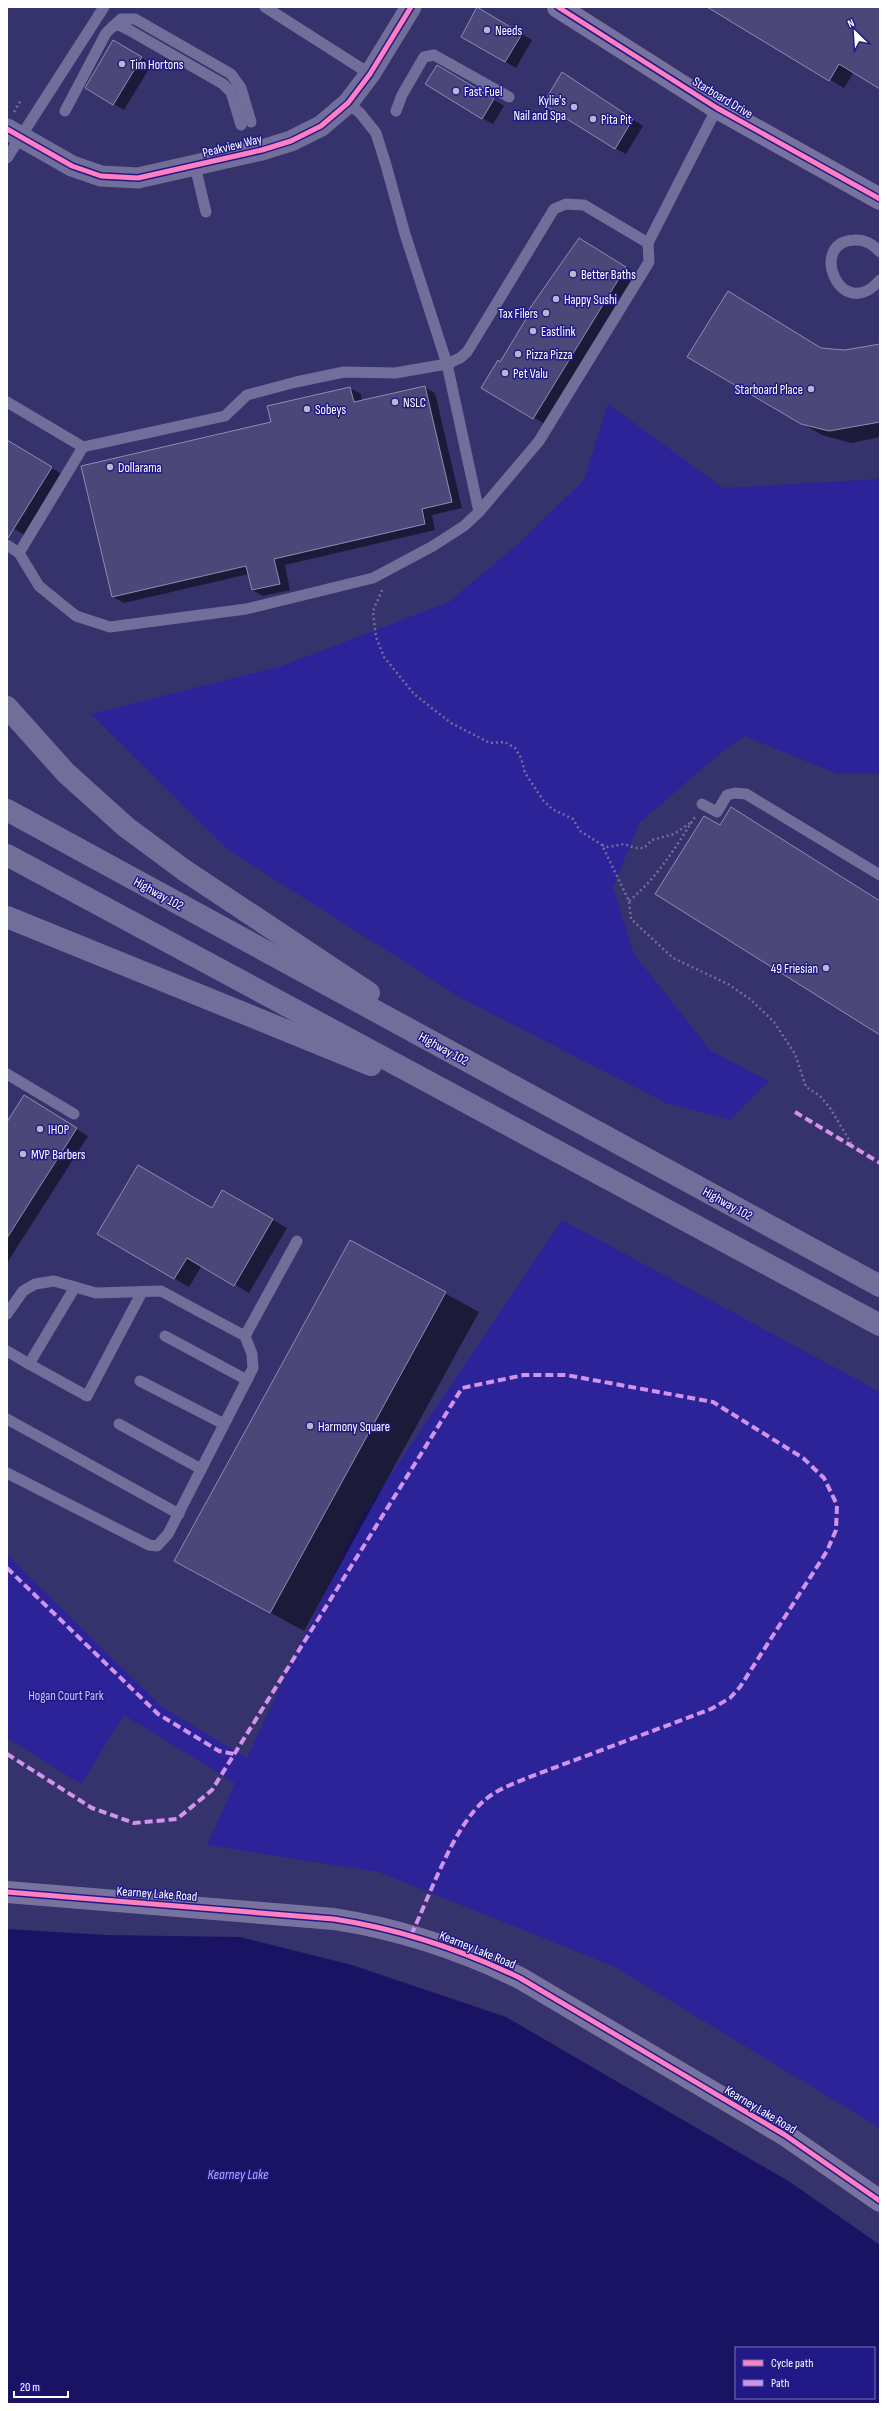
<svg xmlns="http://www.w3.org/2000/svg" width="887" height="2411" font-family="'Sofia Sans Condensed',sans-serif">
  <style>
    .green { fill: #2c2398 }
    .water { fill: #1a1364; fill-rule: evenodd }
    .shadow { fill: #0007 }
    .building { fill: #4b4879; stroke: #8e8cb0 }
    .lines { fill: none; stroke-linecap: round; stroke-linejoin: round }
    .path { stroke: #716e9a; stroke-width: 2.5; stroke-dasharray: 2 3; stroke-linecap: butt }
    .lane { stroke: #716e9a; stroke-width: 11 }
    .street { stroke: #716e9a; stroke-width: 21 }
    .secondary { stroke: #77739e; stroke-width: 22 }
    .highway { stroke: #726e9a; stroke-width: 22 }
    .quiet { stroke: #d193ec; stroke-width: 4; stroke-dasharray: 8 4; stroke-linecap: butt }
    .cycleway-casing { stroke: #211985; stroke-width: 8 }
    .cycleway { stroke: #ff80c0; stroke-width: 5 }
    .poi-dot { fill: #b9b7cc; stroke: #211985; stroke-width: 1.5 }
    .labels { text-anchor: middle; stroke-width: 3; stroke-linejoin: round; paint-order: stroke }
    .poi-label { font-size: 13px; fill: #fff; stroke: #211985; text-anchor: start }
    .street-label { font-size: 13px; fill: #fff; stroke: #211985 }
    .park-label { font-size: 13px; fill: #c7c4f9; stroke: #211985 }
    .water-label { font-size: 14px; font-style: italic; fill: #afaaf4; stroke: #211985 }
  </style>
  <rect width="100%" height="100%" fill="#36326c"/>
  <g class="green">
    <polygon points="608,404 723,488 880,479 880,774 838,774 744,736 717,756 639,823 613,887 634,954 711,1051 769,1081 730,1120 666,1103 463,999 227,849 91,714 282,666 449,602 517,545 584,480"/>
    <polygon points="562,1220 880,1392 880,2128 613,1966 379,1872 207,1845 235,1783 124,1715 81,1784 7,1738 7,1555 162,1707 247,1758 355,1528"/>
  </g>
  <path class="water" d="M 7,1929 L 105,1935 L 240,1937 L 352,1965 L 506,2017 L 790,2182 L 880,2245 L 880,2404 L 7,2404 ZM 736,2348 L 874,2348 L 874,2398 L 736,2398 Z"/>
  <g class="shadow">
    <polygon points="709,7 880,7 880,88 854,72 844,88"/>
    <polygon points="478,9 532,40 516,68 462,36"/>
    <polygon points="114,41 152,64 124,110 86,88"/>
    <polygon points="448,72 504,106 493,124 482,118"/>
    <polygon points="573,80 643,126 626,154 615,148"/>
    <polygon points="593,247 640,276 548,426 482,387"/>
    <polygon points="880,345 880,437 851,443 822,435 801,423 822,349 845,351"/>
    <polygon points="424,387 435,393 462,508 432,515 435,530 285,565 290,590 263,596 252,590 249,574 124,603 113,597 272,423 350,388 361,394 362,401"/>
    <polygon points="7,441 65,476 28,537 7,525"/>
    <polygon points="759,825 880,901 880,1034 720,826"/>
    <polygon points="36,1103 88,1136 7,1263 7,1124"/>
    <polygon points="223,1191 287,1228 249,1293 202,1265 189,1287 98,1234 212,1209"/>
    <polygon points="350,1241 479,1312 304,1631 209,1579"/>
  </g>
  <g class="building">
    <polygon points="477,7 522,34 505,62 461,37"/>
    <polygon points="707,7 880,7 880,89 839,64 829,81"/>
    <polygon points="113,40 142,57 113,105 85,88"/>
    <polygon points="437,65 494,99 482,119 425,84"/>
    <polygon points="562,72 633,119 615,149 543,104"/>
    <polygon points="579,238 626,267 533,419 481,388 498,360 500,362 526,319 523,318"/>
    <polygon points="728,291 821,348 845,350 880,344 880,422 829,431 801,424 687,357"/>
    <polygon points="425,386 452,502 422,509 425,524 274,559 280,584 252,590 246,566 112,597 81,466 271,422 267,406 350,387 354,402"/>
    <polygon points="7,440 52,467 8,538 7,538"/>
    <polygon points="731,807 880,901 880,1035 655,894 704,816 720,825"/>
    <polygon points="24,1095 77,1128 7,1238 7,1122"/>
    <polygon points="138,1165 212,1208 222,1190 273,1219 234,1286 187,1258 174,1279 97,1234"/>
    <polygon points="350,1240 446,1292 270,1613 174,1561"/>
  </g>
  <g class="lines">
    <g class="path">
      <polyline points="14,112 21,100"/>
      <polyline points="382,590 373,611 376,637 384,657 414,694 451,723 490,743 505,742 515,748 521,758 525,773 543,800 552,809 573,819 580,831 602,845"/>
      <polyline points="690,823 674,834 652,840 644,848 635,848 624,844 608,847 602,845 629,901 631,919 673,958 728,984 750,999 774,1022 795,1054 806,1087 820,1096 830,1108 854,1148"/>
      <path d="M 629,901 C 658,877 675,848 695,817"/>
    </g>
    <g class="lane">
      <polyline points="265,7 370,74"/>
      <polyline points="113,26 119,25 129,30 223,84 231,92 241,125"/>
      <polyline points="348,103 360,113 376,133 386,165 405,234 447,364 479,512"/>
      <polyline points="65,111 106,33 121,19 135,19 231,74 241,88 251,122"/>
      <polyline points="396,111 402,95 424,57 434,55 509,97"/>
      <polyline points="7,158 104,7"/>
      <polyline points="195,166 206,212"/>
      <path d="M 880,252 C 873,244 865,239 854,240 C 807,242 841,325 880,280"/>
      <polyline points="7,402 83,447 225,416 247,395 296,382 344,372 395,373 447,364 460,358 467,352 554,209 566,204 584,205 648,243"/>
      <polyline points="7,545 19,553 39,586 76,616 110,627 246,609 373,578 433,546 464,526 479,512 539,441 649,262 648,243 717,108"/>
      <polyline points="19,553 83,447"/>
      <polyline points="702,804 717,812 727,795 735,793 746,794 880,875"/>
      <polyline points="7,1074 74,1114"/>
      <polyline points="75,1287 29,1364 87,1396 142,1292"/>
      <polyline points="7,1314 23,1291 35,1284 54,1281 96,1293 161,1291 245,1336 252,1354 253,1368 168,1534 157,1546 149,1545 7,1473"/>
      <polyline points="165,1336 247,1380"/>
      <polyline points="245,1336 297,1241"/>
      <polyline points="7,1351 29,1364"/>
      <polyline points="140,1381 224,1424"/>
      <polyline points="7,1419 179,1514"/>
      <polyline points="119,1424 201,1469"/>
    </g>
    <polyline class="street" points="7,129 72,166 101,176 138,178 262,150 291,141 321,126 348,103 370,74 411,7"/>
    <g class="secondary">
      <polyline points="558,7 717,108 880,199"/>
      <path d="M 7,1892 L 334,1919 C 399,1929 460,1949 520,1978 L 785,2135 L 880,2201"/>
    </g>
    <g class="highway">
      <polyline points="7,707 66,773 126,827 184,870 369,993"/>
      <polyline points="7,810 880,1286"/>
      <polyline points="7,855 880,1325"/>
      <polyline points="7,917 371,1065"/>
    </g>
    <g class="quiet">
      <polyline points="795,1112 880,1163"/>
      <polyline points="7,1568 158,1714 219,1751 234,1754"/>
      <path d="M 7,1754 L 92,1808 L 134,1823 L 177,1819 L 212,1790 L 462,1388 L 524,1375 L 566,1375 L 713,1402 L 803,1458 L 824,1478 L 837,1505 L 836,1530 L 827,1551 L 740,1687 L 730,1698 L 711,1709 L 527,1778 C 513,1784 498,1789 486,1799 C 453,1826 430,1896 411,1935"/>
    </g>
    <g class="cycleway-casing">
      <g id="cycleway">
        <polyline points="558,7 717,108 880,199"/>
        <polyline points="7,129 72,166 101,176 138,178 262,150 291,141 321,126 348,103 370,74 411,7"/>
        <path d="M 7,1892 L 334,1919 C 399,1929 460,1949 520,1978 L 785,2135 L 880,2201"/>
      </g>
    </g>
    <use href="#cycleway" class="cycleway"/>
  </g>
  <g class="poi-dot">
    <circle cx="487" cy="30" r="4"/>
    <circle cx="122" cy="64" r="4"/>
    <circle cx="456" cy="91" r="4"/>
    <circle cx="574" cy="107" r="4"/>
    <circle cx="593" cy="119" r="4"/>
    <circle cx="573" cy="274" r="4"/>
    <circle cx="556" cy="299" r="4"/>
    <circle cx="546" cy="313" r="4"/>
    <circle cx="533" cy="331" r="4"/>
    <circle cx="518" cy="354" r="4"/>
    <circle cx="505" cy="373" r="4"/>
    <circle cx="811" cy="389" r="4"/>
    <circle cx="395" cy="402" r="4"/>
    <circle cx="307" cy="409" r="4"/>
    <circle cx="110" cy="467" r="4"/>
    <circle cx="826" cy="968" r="4"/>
    <circle cx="40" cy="1129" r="4"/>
    <circle cx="23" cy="1154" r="4"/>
    <circle cx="310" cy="1426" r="4"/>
  </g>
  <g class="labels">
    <g class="poi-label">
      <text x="495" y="35">Needs</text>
      <text x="130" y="69">Tim Hortons</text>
      <text x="464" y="96">Fast Fuel</text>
      <text x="566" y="105" text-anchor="end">Kylie's<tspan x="566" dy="15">Nail and Spa</tspan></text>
      <text x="601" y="124">Pita Pit</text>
      <text x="581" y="279">Better Baths</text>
      <text x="564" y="304">Happy Sushi</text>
      <text x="538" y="318" text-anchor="end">Tax Filers</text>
      <text x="541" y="336">Eastlink</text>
      <text x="526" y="359">Pizza Pizza</text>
      <text x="513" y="378">Pet Valu</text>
      <text x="803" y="394" text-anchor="end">Starboard Place</text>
      <text x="403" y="407">NSLC</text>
      <text x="315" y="414">Sobeys</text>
      <text x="118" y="472">Dollarama</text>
      <text x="818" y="973" text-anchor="end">49 Friesian</text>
      <text x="48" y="1134">IHOP</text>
      <text x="31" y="1159">MVP Barbers</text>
      <text x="318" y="1431">Harmony Square</text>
    </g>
    <g class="street-label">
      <text transform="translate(723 97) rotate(31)" y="5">Starboard Drive</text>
      <text transform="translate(232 145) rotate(-14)" y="5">Peakview Way</text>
      <text transform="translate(159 893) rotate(29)" y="5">Highway 102</text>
      <text transform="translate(444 1048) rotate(29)" y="5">Highway 102</text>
      <text transform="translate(728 1203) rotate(29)" y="5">Highway 102</text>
      <text transform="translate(157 1893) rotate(4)" y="5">Kearney Lake Road</text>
      <text transform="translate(478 1949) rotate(22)" y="5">Kearney Lake Road</text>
      <text transform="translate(761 2109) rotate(31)" y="5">Kearney Lake Road</text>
    </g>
    <g class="park-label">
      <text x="66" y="1700">Hogan Court Park</text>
    </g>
    <g class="water-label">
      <text x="238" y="2179">Kearney Lake</text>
    </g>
  </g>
  <rect width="887" height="2411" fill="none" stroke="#ffffff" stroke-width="16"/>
  <rect x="735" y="2347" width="140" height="52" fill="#211985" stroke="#7a75b6"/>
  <rect x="743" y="2360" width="20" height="6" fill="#ff80c0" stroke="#7a75b6"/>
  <text x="771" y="2367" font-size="12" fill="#ffffff">Cycle path</text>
  <rect x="743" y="2380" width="20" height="6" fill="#d193ec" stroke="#7a75b6"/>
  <text x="771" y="2387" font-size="12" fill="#ffffff">Path</text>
  <g transform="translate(855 32) rotate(335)" stroke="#211985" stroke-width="3" paint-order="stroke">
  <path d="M0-3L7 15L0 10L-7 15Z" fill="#ffffff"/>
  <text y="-6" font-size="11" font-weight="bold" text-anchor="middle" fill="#ffffff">N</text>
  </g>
  <path d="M14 2391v6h54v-6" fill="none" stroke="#ffffff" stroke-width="2"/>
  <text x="20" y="2391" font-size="12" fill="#ffffff" stroke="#211985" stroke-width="3" paint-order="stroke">20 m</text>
</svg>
